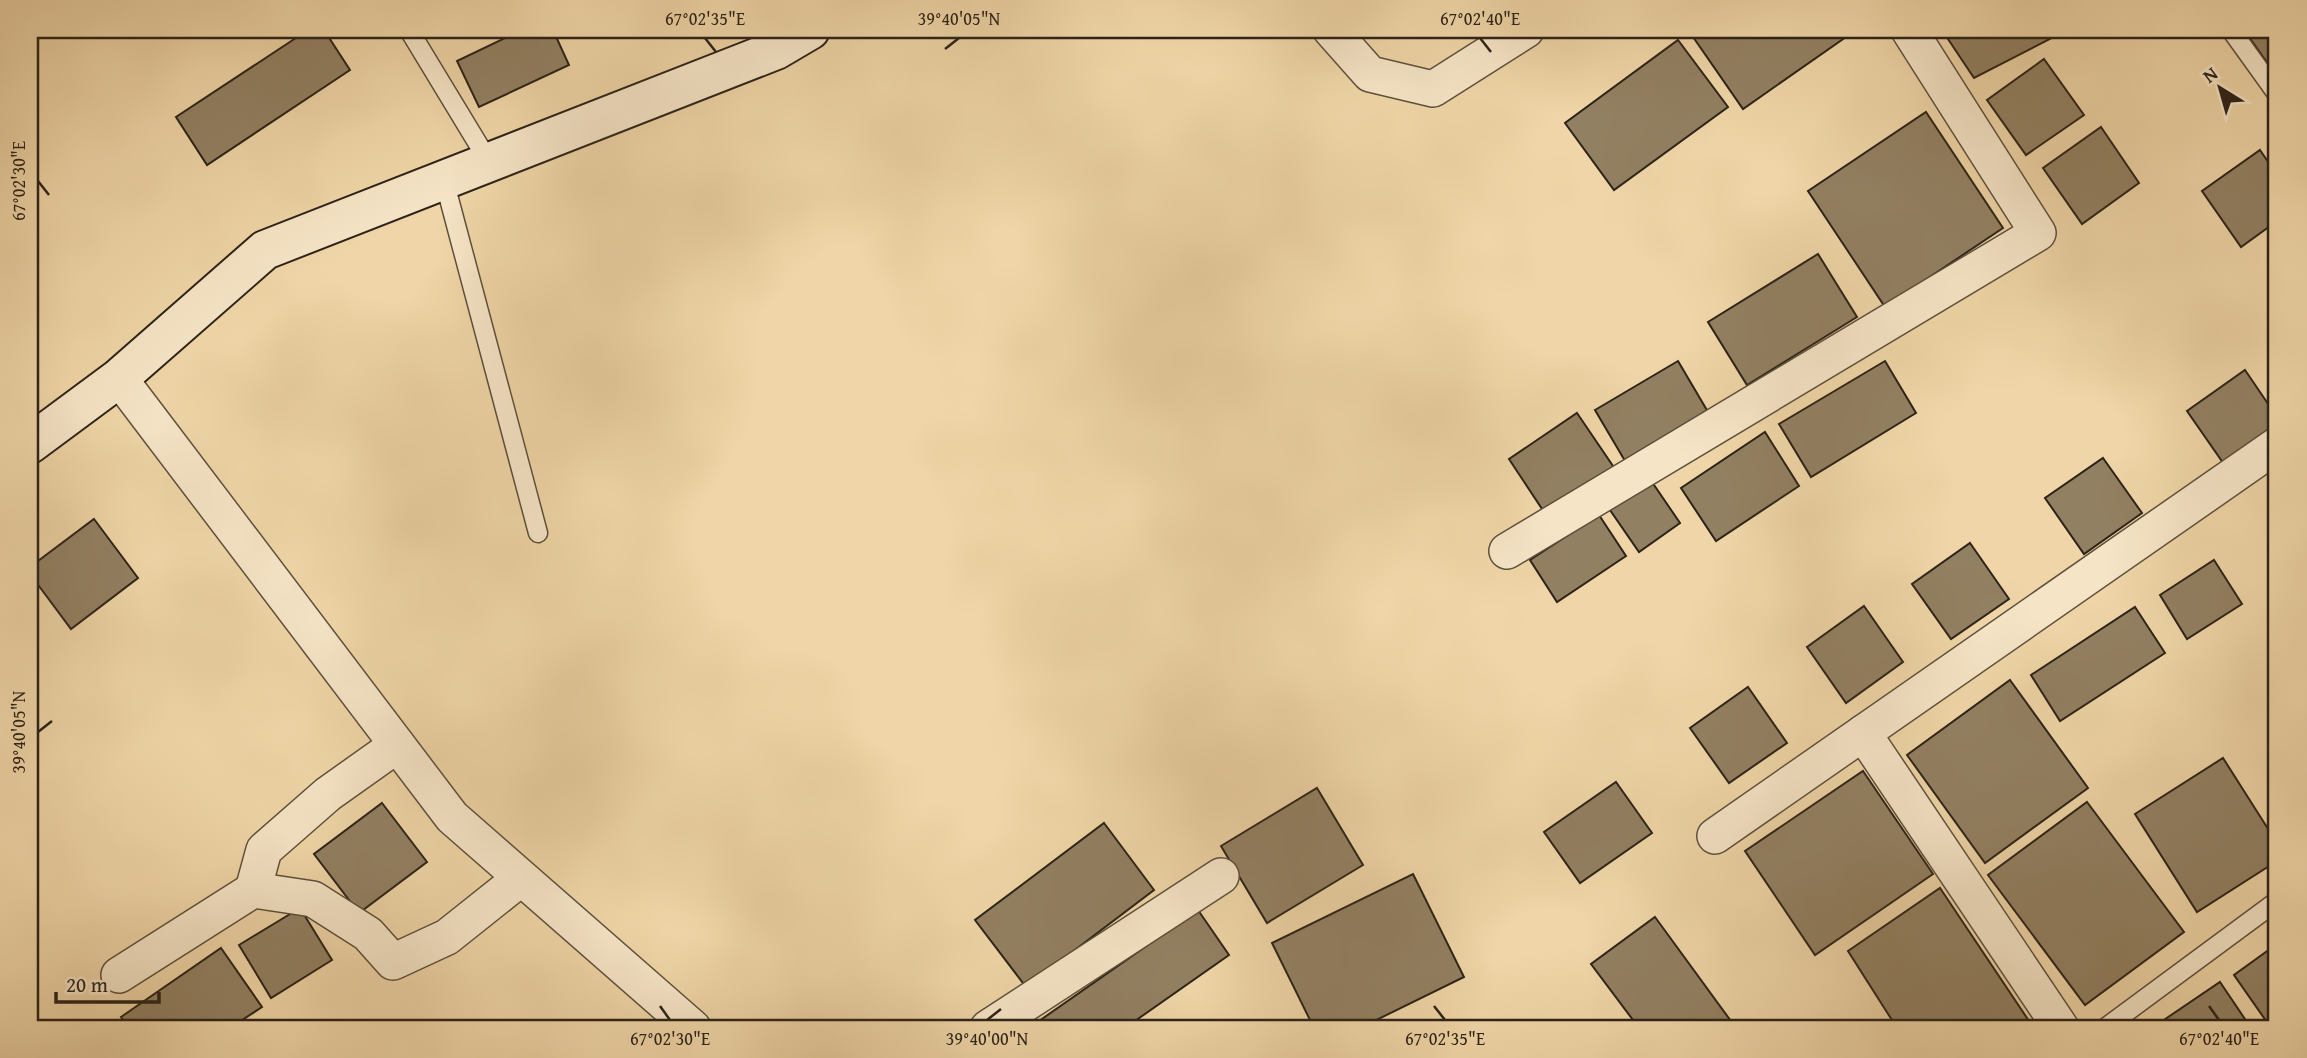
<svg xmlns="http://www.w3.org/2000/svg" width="2307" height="1058" font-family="'Gentium Book Plus',serif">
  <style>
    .building { fill: #928062; stroke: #2d2318; stroke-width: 2 }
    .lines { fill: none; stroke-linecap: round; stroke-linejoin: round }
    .lane-casing { stroke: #5e503c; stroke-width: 21 }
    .street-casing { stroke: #5e503c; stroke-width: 38 }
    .secondary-casing { stroke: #2d2318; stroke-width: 42 }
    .lane { stroke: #f5e4c6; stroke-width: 18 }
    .street { stroke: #f5e4c6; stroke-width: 35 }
    .secondary { stroke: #f5e4c6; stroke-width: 38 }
    .ticks { fill: none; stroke: #2d2318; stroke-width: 2.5 }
    .neatline { fill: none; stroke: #2d2318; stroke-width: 2.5 }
    .ticks-label { font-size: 18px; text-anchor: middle; fill: #2d2318 }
  </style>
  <rect width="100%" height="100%" fill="#efd5a7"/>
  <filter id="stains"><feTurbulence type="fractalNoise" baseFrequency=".00286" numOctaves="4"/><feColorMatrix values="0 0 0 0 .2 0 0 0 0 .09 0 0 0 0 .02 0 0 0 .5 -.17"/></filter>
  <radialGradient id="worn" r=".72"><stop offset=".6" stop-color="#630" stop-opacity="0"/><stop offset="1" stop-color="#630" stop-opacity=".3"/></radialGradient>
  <g class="building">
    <polygon points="308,30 324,30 350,70 207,165 176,117"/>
    <polygon points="522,30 553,30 569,65 479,107 457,61"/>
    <polygon points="1697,30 1856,30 1743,109 1691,34"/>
    <polygon points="1942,30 2067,30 1974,78"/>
    <polygon points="2244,30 2277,30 2277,63 2271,68"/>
    <polygon points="1678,40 1728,107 1614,190 1565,123"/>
    <polygon points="2044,59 2084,115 2026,155 1987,100"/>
    <polygon points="1926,112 2003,228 1885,307 1808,191"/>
    <polygon points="2101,127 2139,183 2082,224 2043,168"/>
    <polygon points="2260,150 2277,175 2277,221 2241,247 2202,191"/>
    <polygon points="1818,254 1857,317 1747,385 1708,322"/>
    <polygon points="1678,361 1708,412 1625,461 1595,410"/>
    <polygon points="1885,361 1916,413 1811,477 1779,424"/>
    <polygon points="2245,370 2277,417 2277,431 2226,467 2187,411"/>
    <polygon points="1577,413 1615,469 1546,515 1509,459"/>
    <polygon points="1765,432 1799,486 1716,541 1681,488"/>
    <polygon points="2103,458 2142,513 2084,554 2045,498"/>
    <polygon points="1652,482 1680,523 1639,552 1610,510"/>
    <polygon points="1599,515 1626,556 1557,602 1530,560"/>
    <polygon points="94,519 138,578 71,629 30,574 30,567"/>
    <polygon points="1970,543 2009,599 1951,639 1912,584"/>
    <polygon points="2214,560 2242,604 2187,639 2160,595"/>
    <polygon points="1864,606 1903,662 1846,703 1807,647"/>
    <polygon points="2135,607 2165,653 2060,721 2031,675"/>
    <polygon points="2010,680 2088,788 1985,863 1907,755"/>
    <polygon points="1748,687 1787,743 1729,783 1690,728"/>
    <polygon points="2223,758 2277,843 2277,861 2197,912 2135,814"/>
    <polygon points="1863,771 1933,874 1815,955 1745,851"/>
    <polygon points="1616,782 1652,833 1580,883 1544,832"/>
    <polygon points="1317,788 1363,865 1267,923 1221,846"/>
    <polygon points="2087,802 2184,932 2085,1005 1988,875"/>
    <polygon points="382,803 427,862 359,913 314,854"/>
    <polygon points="1104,823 1154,890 1026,987 975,920"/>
    <polygon points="1413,874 1464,977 1360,1028 1314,1028 1272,943"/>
    <polygon points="1940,888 2031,1024 2025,1028 1897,1028 1848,951"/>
    <polygon points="300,908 332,960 271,998 239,945"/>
    <polygon points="1198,910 1229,955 1125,1028 1029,1028"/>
    <polygon points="1655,917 1736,1028 1639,1028 1591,964"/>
    <polygon points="2277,944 2277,1028 2271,1028 2234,975"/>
    <polygon points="221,948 262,1007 230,1028 128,1028 121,1017"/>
    <polygon points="2220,982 2251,1028 2152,1028"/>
  </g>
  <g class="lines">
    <g class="lane-casing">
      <g id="lane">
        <polyline points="409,30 489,162"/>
        <polyline points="2231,30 2277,94"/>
        <polyline points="444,180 538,533"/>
        <polyline points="2105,1028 2277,901"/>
      </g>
    </g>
    <g class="street-casing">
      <g id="street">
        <polyline points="1331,30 1370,74 1433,89 1526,30"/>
        <polyline points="119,378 452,817 693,1028"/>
        <polyline points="1507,551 2038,233 1909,30"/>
        <polyline points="1863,733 2061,1028"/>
        <polyline points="1715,836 2277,445"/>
        <polyline points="253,890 264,850 328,794 397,745"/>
        <polyline points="119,975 253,890 313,899 368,934 393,962 447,937 521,878"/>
        <polyline points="988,1028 1221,876"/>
      </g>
    </g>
    <g class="secondary-casing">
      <polyline id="secondary" points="30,444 119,378 265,250 776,50 810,30"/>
    </g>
    <use href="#lane" class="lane"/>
    <use href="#street" class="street"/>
    <use href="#secondary" class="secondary"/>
  </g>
  <path class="ticks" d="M 705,38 L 716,52M 1480,38 L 1491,52M 945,49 L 959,38M 38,181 L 49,195M 38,732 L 52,721M 660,1006 L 670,1020M 1434,1006 L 1445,1020M 2209,1006 L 2219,1020M 987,1020 L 1001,1009"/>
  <rect width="2307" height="1058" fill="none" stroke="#efd5a7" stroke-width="77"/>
  <g transform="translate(2220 88) rotate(323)" stroke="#f5e4c6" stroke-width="5" paint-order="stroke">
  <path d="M0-5L12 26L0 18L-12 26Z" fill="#2d2318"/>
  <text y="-10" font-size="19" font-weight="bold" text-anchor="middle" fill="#2d2318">N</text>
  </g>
  <path d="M56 992v10h103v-10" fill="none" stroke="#2d2318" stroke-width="3.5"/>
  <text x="66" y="992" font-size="21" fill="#2d2318" stroke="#f5e4c6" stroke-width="5" paint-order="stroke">20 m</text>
  <rect x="38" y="38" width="2230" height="982" class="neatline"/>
  <g class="ticks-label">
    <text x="705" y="25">67°02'35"E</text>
    <text x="959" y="25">39°40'05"N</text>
    <text x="1480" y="25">67°02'40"E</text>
    <text transform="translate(19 181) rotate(-90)" y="6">67°02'30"E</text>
    <text transform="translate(19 732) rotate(-90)" y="6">39°40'05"N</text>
    <text x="670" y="1045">67°02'30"E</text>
    <text x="987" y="1045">39°40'00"N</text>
    <text x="1445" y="1045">67°02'35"E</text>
    <text x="2219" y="1045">67°02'40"E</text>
  </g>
  <rect width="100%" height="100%" filter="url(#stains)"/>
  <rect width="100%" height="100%" fill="url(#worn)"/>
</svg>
